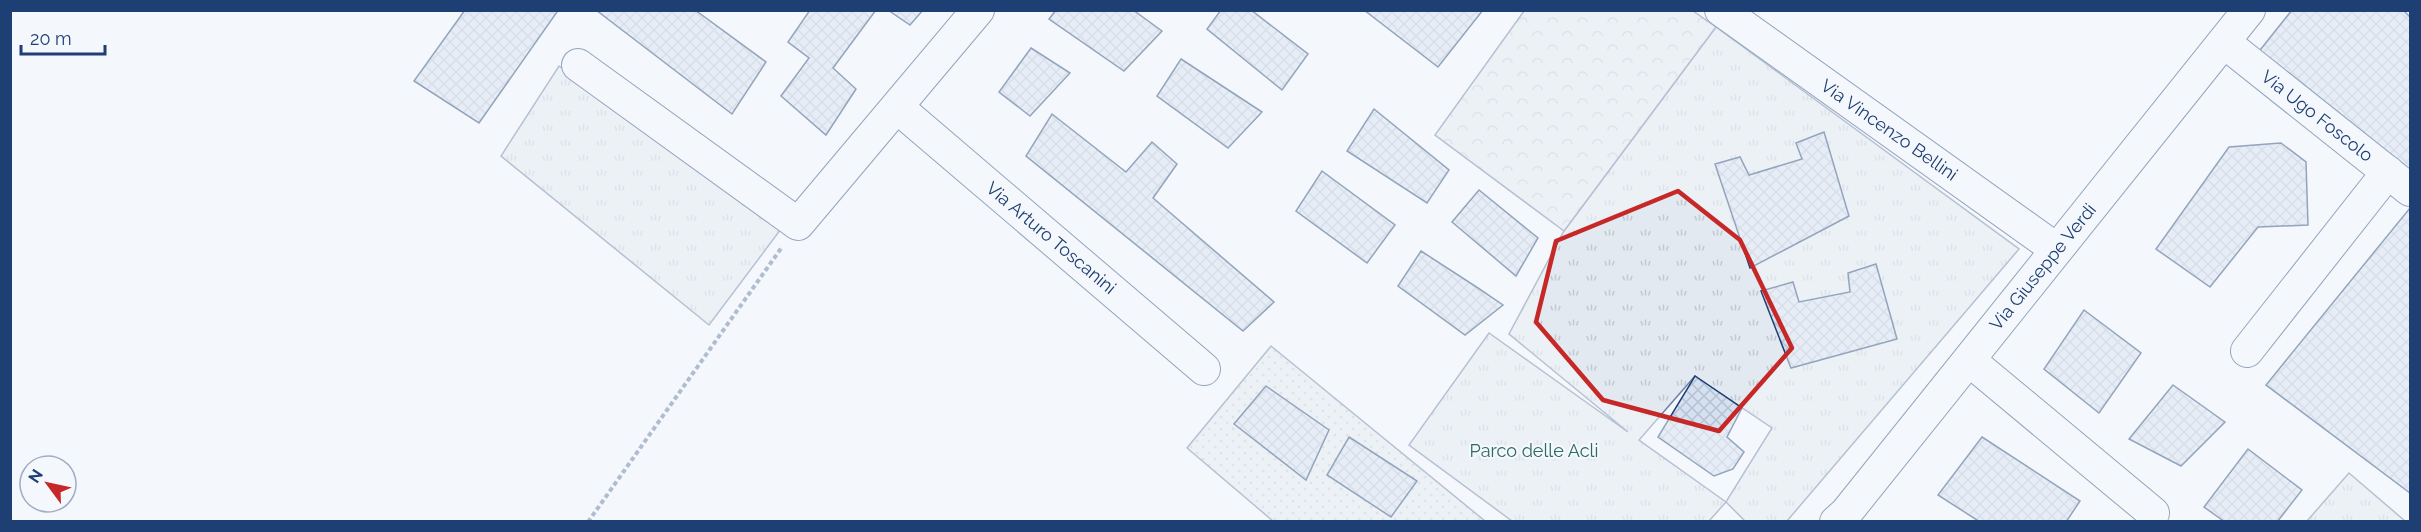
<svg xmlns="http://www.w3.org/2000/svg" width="2421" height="532" font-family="Raleway,sans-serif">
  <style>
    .grass { fill: url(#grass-tufts); stroke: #687fa3; stroke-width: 1.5; fill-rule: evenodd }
    .forest { fill: url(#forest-crowns); stroke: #687fa3; stroke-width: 1.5 }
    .garden { fill: url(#garden-dots); stroke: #687fa3; stroke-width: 1.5 }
    .building { fill: url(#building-cross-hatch); stroke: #1d3f73; stroke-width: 1.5 }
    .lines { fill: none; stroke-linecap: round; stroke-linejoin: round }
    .minor-casing { stroke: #1d3f73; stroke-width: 34 }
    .path { stroke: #5e769c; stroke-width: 4; stroke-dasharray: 4.5 3; stroke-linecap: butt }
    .minor { stroke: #f4f7fb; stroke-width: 32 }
    .marked { fill: none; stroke: #c62828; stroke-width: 4.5; stroke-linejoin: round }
    .labels { text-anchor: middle; stroke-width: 4.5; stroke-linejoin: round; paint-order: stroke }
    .street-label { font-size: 18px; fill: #1d3f73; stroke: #f4f7fb }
    .park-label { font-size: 18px; fill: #2c6c60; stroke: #f4f7fb }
  </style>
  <defs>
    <pattern id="grass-tufts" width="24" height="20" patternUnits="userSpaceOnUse" patternTransform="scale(1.5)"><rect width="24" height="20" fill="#e3e9f0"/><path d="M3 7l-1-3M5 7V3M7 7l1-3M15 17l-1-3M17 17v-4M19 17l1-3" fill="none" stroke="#c2c9d1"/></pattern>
    <pattern id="forest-crowns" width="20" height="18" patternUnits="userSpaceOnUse" patternTransform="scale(1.5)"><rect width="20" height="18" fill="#e3e9f0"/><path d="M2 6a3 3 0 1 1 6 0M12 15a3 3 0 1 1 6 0" fill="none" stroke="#c2c9d1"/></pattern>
    <pattern id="garden-dots" width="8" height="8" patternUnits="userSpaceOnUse" patternTransform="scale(1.5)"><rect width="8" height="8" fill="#e3e9f0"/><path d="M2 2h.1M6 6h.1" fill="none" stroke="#c2c9d1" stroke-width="1.8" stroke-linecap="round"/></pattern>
    <pattern id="building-cross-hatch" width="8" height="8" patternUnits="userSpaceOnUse" patternTransform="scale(1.5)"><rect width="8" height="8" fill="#d5e0f0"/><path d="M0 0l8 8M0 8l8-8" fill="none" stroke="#b6c1d1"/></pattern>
  </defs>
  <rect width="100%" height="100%" fill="#f4f7fb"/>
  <g class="grass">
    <path d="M 1716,27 L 2019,249 L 1787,521 L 1745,521 L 1726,502 L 1709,521 L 1512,521 L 1409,445 L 1489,333 L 1628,432 L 1509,334 L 1564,231 ZM 1695,376 L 1772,428 L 1726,502 L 1639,440 Z"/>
    <polygon points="559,66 781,229 709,325 501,156"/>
    <polygon points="2349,473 2405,521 2307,521"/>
  </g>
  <polygon class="forest" points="1524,11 1693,11 1716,27 1564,231 1435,135"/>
  <polygon class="garden" points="1271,346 1485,521 1273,521 1187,448"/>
  <g class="building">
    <polygon points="465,10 554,10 557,12 479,123 414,81"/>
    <polygon points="596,10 695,10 766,62 732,114"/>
    <polygon points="810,10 876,10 833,68 856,89 826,135 781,96 809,58 788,42"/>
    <polygon points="888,10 923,10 910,25"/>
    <polygon points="1056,10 1133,10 1162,31 1124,71 1049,19"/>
    <polygon points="1221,10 1251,10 1308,54 1282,90 1207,29"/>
    <polygon points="1364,10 1483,10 1438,67"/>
    <polygon points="2292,10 2403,10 2410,17 2410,176 2257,54"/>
    <polygon points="1031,48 1070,73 1030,116 999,92"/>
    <polygon points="1181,59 1262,112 1228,148 1157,96"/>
    <polygon points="1374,109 1449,170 1427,203 1347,151"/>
    <polygon points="1052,114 1126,172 1152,142 1177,164 1153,198 1274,302 1243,331 1026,156"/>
    <polygon points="1824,132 1849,216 1750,268 1715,164 1740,157 1749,175 1802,159 1796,143"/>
    <polygon points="2281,143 2306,162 2308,225 2258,227 2210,287 2156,249 2229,147"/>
    <polygon points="1322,171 1395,225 1367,263 1296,211"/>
    <polygon points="1479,190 1538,238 1516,276 1452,222"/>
    <polygon points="2410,208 2410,493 2266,385"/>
    <polygon points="1421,251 1478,288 1503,305 1465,335 1398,286"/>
    <polygon points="1876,264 1897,339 1791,368 1761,291 1793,282 1799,302 1850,292 1848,273"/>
    <polygon points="2084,310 2141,353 2099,413 2044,369"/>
    <polygon points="1695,376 1742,408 1727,437 1744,452 1733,469 1714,476 1658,437"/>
    <polygon points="2173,385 2225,422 2181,466 2129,439"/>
    <polygon points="1266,386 1329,430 1306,480 1234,424"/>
    <polygon points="1349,437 1417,481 1391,517 1327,475"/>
    <polygon points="1982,437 2080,501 2066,522 1980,522 1938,495"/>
    <polygon points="2248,449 2302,490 2277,522 2225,522 2204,507"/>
  </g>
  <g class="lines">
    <g class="minor-casing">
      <g id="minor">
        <polyline points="1721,10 2056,249"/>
        <polyline points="2224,42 2410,190"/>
        <polyline points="578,65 798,224 978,10"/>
        <polyline points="897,107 1204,369"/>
        <polyline points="2247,351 2388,172"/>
        <polyline points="1969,360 2153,513"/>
        <polyline points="1836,522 1846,513 2249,10"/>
      </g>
    </g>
    <polyline class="path" points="588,522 782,247"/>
    <use href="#minor" class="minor"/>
  </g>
  <path d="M0 0H2421V532H0ZM 1678,191 L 1740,240 L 1792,348 L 1719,431 L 1603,400 L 1536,322 L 1556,241 Z" fill="#f4f7fb" fill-opacity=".55" fill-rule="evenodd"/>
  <path class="marked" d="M 1678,191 L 1740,240 L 1792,348 L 1719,431 L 1603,400 L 1536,322 L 1556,241 Z"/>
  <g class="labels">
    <g class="street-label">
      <text transform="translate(2317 116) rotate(38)" y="6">Via Ugo Foscolo</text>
      <text transform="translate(1889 130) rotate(35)" y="6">Via Vincenzo Bellini</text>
      <text transform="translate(1051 238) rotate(40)" y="6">Via Arturo Toscanini</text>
      <text transform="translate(2043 267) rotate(-51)" y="6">Via Giuseppe Verdi</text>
    </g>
    <g class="park-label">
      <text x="1534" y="457">Parco delle Acli</text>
    </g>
  </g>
  <rect width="2421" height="532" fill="none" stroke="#1d3f73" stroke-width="24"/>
  <g transform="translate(48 484) rotate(303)"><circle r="28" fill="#f4f7fb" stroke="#9eadc5" stroke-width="1.5"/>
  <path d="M0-4.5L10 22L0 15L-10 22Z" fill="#c62828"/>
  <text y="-9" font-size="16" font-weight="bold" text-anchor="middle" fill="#1d3f73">N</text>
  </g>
  <path d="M21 45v9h84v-9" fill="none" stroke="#1d3f73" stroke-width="3"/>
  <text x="30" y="45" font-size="18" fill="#1d3f73" stroke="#f4f7fb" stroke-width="4.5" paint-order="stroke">20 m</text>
</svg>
